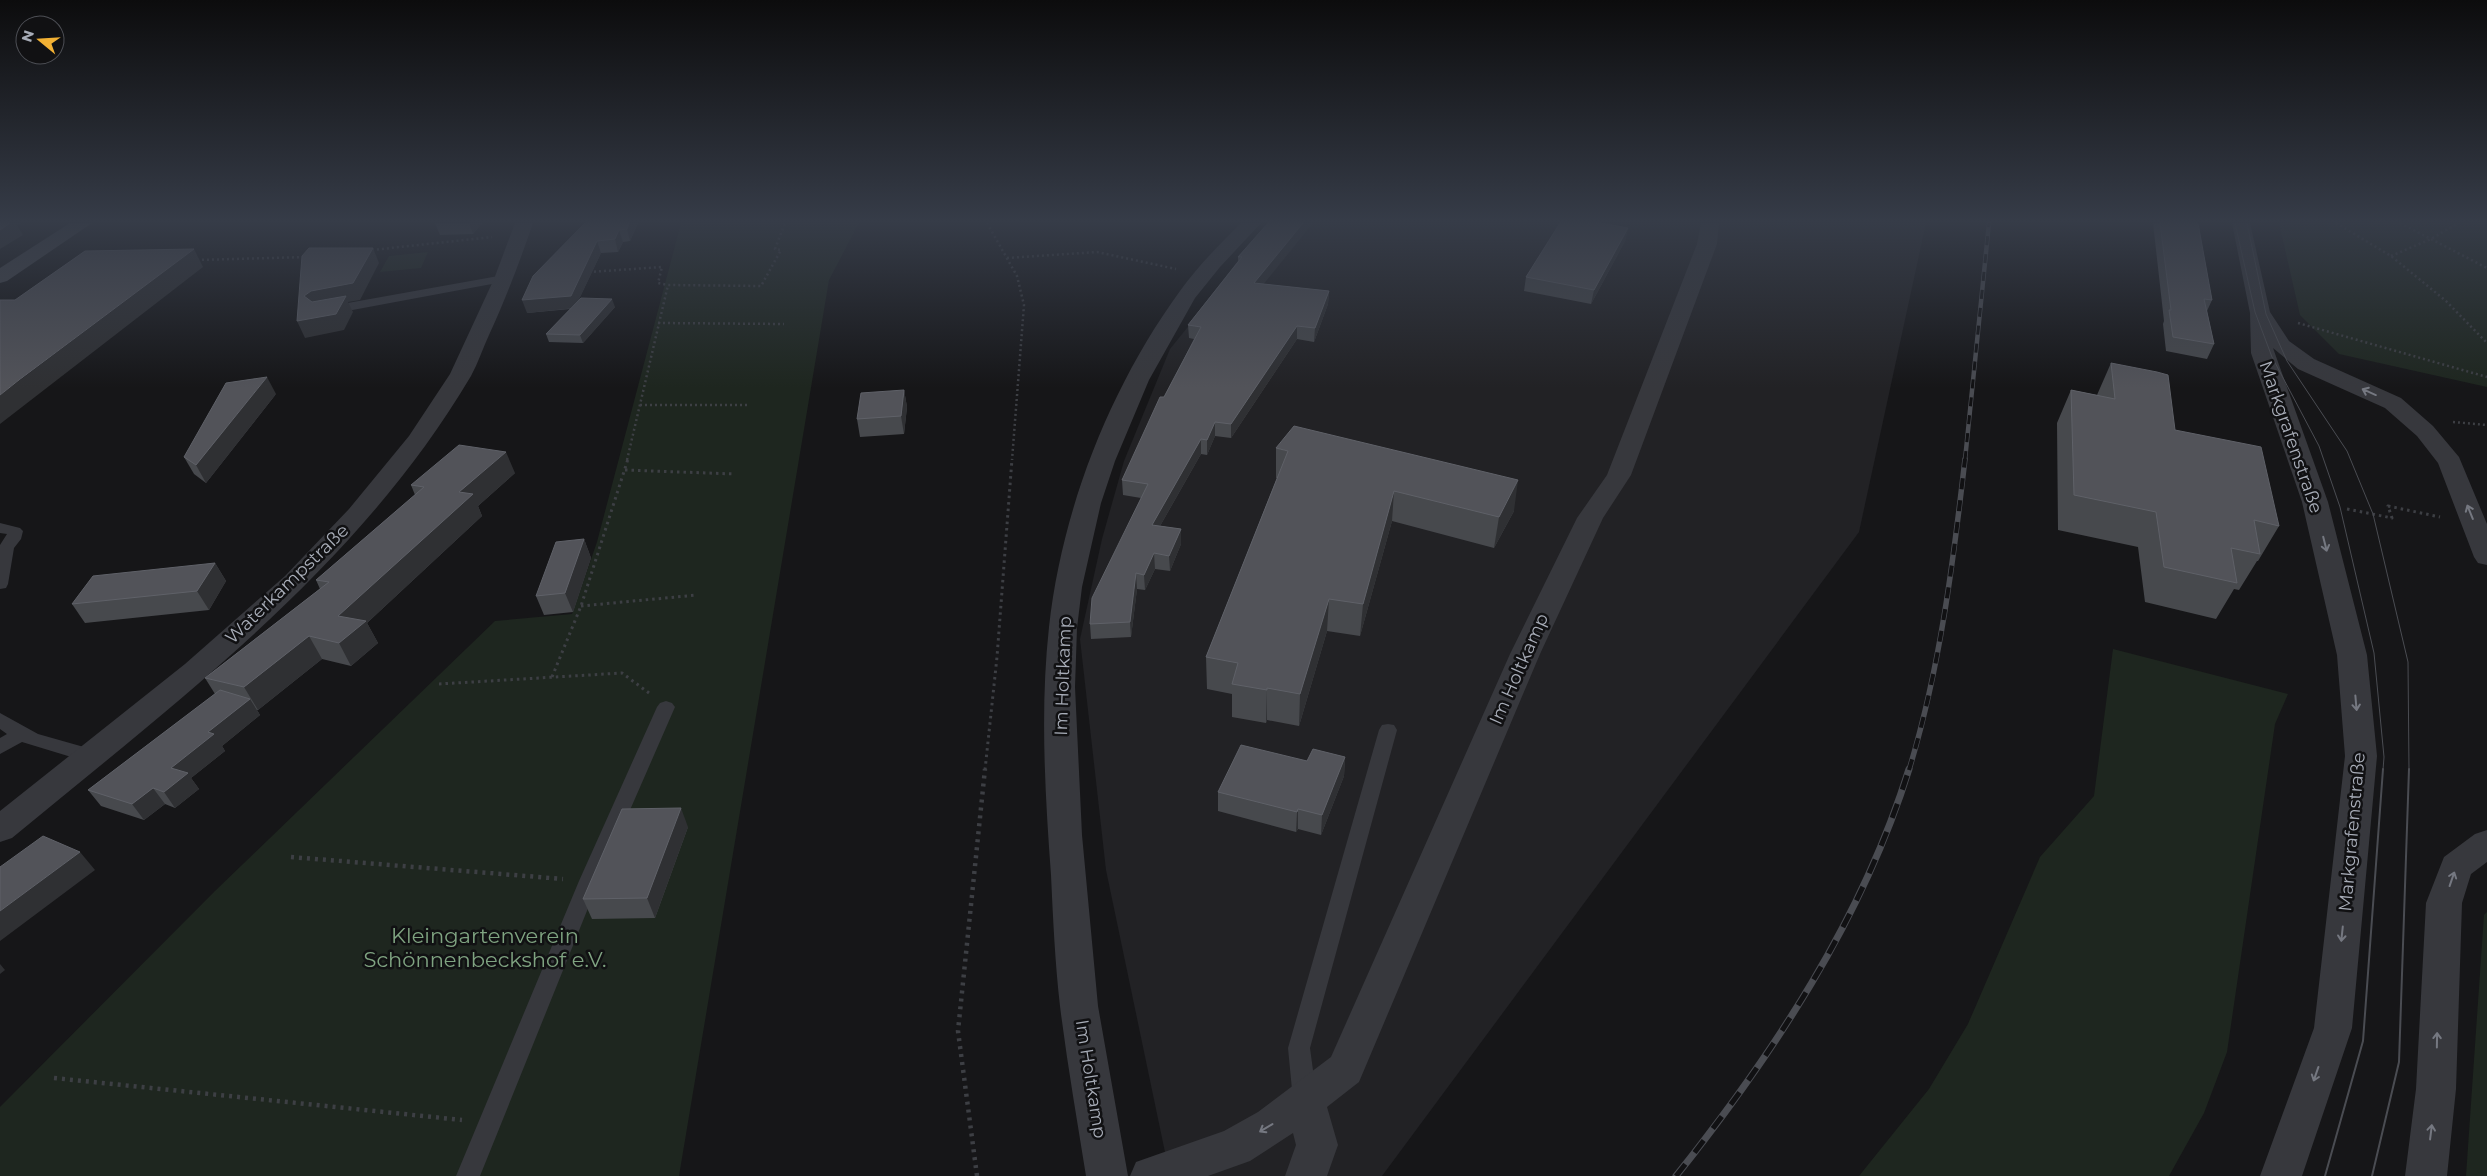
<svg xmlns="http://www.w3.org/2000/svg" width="2487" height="1176" font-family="Montserrat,sans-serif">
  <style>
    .built { fill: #222225 }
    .green { fill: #1e261f }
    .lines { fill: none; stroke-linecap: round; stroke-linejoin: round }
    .path-far2 { stroke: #3d3f44; stroke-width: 2.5; stroke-dasharray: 2 3; stroke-linecap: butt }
    .path-far1 { stroke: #3d3f44; stroke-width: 3; stroke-dasharray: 2.5 4; stroke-linecap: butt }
    .path { stroke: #3d3f44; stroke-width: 4.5; stroke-dasharray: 3 5; stroke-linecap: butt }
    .service { fill: #37383d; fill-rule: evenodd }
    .minor { fill: #37383d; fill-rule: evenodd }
    .tertiary { fill: #37383d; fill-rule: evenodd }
    .secondary { fill: #45474d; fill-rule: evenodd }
    .tram-far1 { stroke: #4a4c52; stroke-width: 1 }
    .tram { stroke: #4a4c52; stroke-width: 2 }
    .rail-far2-casing { stroke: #4a4c52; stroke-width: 4.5 }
    .rail-far1-casing { stroke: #4a4c52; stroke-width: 5.5 }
    .rail-casing { stroke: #4a4c52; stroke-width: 7 }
    .rail-far2 { stroke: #111113; stroke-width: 3; stroke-dasharray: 9; stroke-linecap: butt }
    .rail-far1 { stroke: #111113; stroke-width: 4; stroke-dasharray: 11; stroke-linecap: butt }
    .rail { stroke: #111113; stroke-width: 5; stroke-dasharray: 15; stroke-linecap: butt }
    .wall { fill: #47494d }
    .shaded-wall { fill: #2f3033 }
    .building { fill: #525359; stroke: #5f6168 }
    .oneway { stroke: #757881 }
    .labels { text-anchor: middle; stroke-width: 5; stroke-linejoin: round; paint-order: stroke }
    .street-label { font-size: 18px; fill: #a8adb8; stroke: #111113 }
    .near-park-label { font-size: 21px; fill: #7fa381; stroke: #111113 }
  </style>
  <rect width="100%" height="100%" fill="#161618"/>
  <polygon class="built" points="1272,223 1926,223 1859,532 1382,1176 1170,1176 1106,870 1080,639 1102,539 1124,461 1170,349"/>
  <g class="green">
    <polygon points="681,223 859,223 829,280 679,1176 0,1176 0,1107 215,891 495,621 572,614 597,542"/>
    <polygon points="2279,223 2487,223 2487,387 2339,354 2300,315"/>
    <polygon points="428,252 421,268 380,272 389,256"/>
    <polygon points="2113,649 2288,694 2275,724 2227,1052 2204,1113 2169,1176 1859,1176 1929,1089 1968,1024 2040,857 2094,796"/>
    <polygon points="2487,912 2487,1176 2466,1176 2484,915"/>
  </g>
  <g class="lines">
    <g class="path-far2">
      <polyline points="987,223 1017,276 1024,305 1012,460"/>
      <polyline points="2336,223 2391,256 2446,301 2487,343"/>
      <polyline points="2400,223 2487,268"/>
      <polyline points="372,250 492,237"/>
      <polyline points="2391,256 2431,239 2458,223"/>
      <polyline points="1007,258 1097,252 1176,269"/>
      <polyline points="197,260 306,257"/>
      <polyline points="589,272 662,267 658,283 668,285"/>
      <polyline points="658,323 784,324"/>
      <polyline points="2298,323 2487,377"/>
      <polyline points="640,405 749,405"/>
      <polyline points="2453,422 2487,425"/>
      <polyline points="627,460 668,285 761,286 781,250 775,249 785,223"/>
    </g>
    <g class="path-far1">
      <polyline points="625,470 735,474"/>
      <polyline points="2347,509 2392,518 2388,506 2440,517"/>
      <polyline points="581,606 697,595"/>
      <polyline points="552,677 581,606 628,459"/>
      <polyline points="439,684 622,673 649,693"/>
      <polyline points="985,770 997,657 1012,459"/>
    </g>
    <g class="path">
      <polyline points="291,857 563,879"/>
      <polyline points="54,1078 462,1120"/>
      <polyline points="977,1176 958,1031 985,769"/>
    </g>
    <g class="service">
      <polygon points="504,275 508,277 508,281 331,314 325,310 331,306"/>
      <polygon points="0,523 20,528 23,531 21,539 14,548 8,584 6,588 0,589 0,545 7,534 0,533"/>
      <polygon points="666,701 672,703 675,707 599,881 480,1176 456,1176 579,881 657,707 660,703"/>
      <polygon points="0,713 38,734 98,751 100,756 98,761 91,763 22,742 0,754 0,738 7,734 0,729"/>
      <polygon points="1388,724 1394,725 1397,730 1310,1048 1317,1100 1313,1108 1305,1111 1297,1108 1293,1100 1288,1048 1379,730 1382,725"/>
    </g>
    <g class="minor">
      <path d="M 515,223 L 533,223 C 520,261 506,298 489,335 C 483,348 478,363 471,376 C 358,567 180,699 12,838 L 0,842 L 0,811 L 185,664 L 285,576 L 349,509 L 409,436 L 450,374 L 494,279 Z"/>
      <path d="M 1241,223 L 1261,223 L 1220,267 L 1195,298 L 1149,380 L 1115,461 L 1101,503 L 1082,587 L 1077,628 L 1075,687 L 1082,835 L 1098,1006 L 1128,1176 L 1086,1176 C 1077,1119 1067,1063 1060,1006 C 1055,962 1053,918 1051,875 C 1045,793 1040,709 1049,627 C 1062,509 1110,387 1180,291 C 1198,266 1219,245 1241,223 Z"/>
      <polygon points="1701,223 1719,223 1717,244 1631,475 1603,518 1540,654 1359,1082 1327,1107 1338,1145 1327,1176 1285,1176 1296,1145 1293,1133 1250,1161 1208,1176 1130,1176 1136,1162 1224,1131 1258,1112 1331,1057 1510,654 1577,518 1607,475 1697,244"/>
    </g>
    <g class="tertiary">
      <polygon points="2232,223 2250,223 2270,312 2289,341 2314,359 2401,398 2433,426 2459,457 2487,524 2487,565 2478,563 2474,557 2438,463 2417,436 2385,408 2298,369 2273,348 2328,502 2367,655 2377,756 2352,1028 2302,1176 2260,1176 2314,1028 2345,756 2337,655 2302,502 2251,353 2250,313"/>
      <polygon points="2487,830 2487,862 2471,874 2462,903 2456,1089 2447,1176 2405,1176 2416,1089 2426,903 2444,857 2475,834"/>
    </g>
    <polygon class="secondary" points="70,223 92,223 7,281 0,283 0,268"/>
    <g class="tram-far1">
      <polyline points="2235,223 2255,312 2272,357 2319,446 2340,507 2374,653 2384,757 2383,770"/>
      <polyline points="2247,223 2266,314 2287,361 2347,451 2373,514 2408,662 2409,770"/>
    </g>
    <g class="tram">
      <polyline points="2325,1176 2363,1041 2383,769"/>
      <polyline points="2372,1176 2399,1062 2409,769"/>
    </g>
    <g class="rail-far2-casing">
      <polyline id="rail-far2" points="1965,460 1989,223"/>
    </g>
    <g class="rail-far1-casing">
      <path id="rail-far1" d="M 1909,770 C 1940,668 1953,564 1965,459"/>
    </g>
    <g class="rail-casing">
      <path id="rail" d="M 1676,1176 C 1774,1053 1862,920 1909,769"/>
    </g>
    <use href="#rail-far2" class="rail-far2"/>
    <use href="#rail-far1" class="rail-far1"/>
    <use href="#rail" class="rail"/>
  </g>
  <g class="wall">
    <polygon points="435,223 482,223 473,234 440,235"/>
    <polygon points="585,223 638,223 630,241 623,242 618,252 601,253 579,299 615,307 583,343 549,342 546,334 570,309 527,313"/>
    <polygon points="1268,223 1264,284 1329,291 1328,304 1314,342 1297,339 1231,438 1215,436 1207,455 1201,454 1160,526 1181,529 1181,544 1170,571 1155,569 1145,590 1137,589 1131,637 1091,639 1090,624 1141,498 1123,495 1122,480 1194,339 1189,338 1188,325 1238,261 1238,257"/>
    <polygon points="2153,223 2198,223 2212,300 2207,311 2214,344 2207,359 2166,351 2163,324 2164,321"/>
    <polygon points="1628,228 1625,241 1591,304 1524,291 1526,277"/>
    <polygon points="2111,363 2175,430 2279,526 2258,561 2257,561 2239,590 2234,589 2216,619 2145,602 2138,547 2058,530 2057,423 2071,390 2097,395"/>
    <polygon points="904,390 907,407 904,434 860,437 857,419"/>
    <polygon points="276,394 206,483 194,474 184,457"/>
    <polygon points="1276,448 1514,511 1494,548 1392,521 1360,636 1327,631 1299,726 1267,720 1266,723 1232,717 1232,694 1207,689 1206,657 1277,478 1276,478"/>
    <polygon points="515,473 478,506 482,516 367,623 378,643 351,666 322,659 258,710 257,710 260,715 222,746 225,751 191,778 199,789 175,808 165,804 144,820 101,806 88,790 215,694 205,678 320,589 316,580 415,495 411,485"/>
    <polygon points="584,539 591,558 573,612 544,615 536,596"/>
    <polygon points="215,563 226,581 209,610 85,623 72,604"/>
    <polygon points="1345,757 1344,776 1321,835 1298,829 1296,832 1218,811 1218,792 1307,761"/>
    <polygon points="688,827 655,918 592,919 583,899"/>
  </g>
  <g class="shaded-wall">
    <polygon points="7,223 22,223 17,225 23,235 0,249 0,230"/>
    <polygon points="469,223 482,223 473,234"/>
    <polygon points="629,223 638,223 630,241 627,229"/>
    <polygon points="1303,223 1313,223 1254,296 1254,283"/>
    <polygon points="1628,228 1625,241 1591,304 1594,290"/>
    <polygon points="619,230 623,242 618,252 615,239"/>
    <polygon points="597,241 601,253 575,308 527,313 522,300"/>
    <polygon points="373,248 379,263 360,300 348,302 353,312 344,330 305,338 297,321 304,296"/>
    <polygon points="194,249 203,267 0,424 0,395"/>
    <polygon points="1329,291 1328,304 1314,342 1315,328"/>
    <polygon points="612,299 615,307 583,343 580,335"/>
    <polygon points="1297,326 1297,339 1231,438 1231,424"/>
    <polygon points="267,377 276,394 206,483 196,465"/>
    <polygon points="904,390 907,407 904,434 901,416"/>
    <polygon points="1215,422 1215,436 1207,455 1207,440"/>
    <polygon points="1201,439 1201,454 1152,540 1152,525"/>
    <polygon points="506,452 515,473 478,506 482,516 367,623 378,643 351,666 339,643 338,616 459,492"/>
    <polygon points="1518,480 1514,511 1494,548 1499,517"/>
    <polygon points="1394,491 1392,521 1360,636 1363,604"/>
    <polygon points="1181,529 1181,544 1170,571 1169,556"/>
    <polygon points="584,539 591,558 573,612 565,593"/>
    <polygon points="1154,553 1155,569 1145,590 1144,575"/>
    <polygon points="215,563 226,581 209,610 197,591"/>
    <polygon points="1136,573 1137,589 1131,637 1130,622"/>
    <polygon points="1329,599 1327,631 1299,726 1300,694"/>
    <polygon points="309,636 322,659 258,710 244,687"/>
    <polygon points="1267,688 1267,720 1266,723 1267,690"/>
    <polygon points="250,699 260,715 222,746 225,751 191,778 199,789 175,808 164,792 171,768 208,732"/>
    <polygon points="1345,757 1344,776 1321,835 1322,815"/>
    <polygon points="153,788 165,804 144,820 132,804"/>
    <polygon points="681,808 688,827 655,918 647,898"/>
    <polygon points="1298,809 1298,829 1296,832 1297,812"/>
    <polygon points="80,852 95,870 0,941 0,911"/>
    <polygon points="0,964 5,970 0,974"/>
  </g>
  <g class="building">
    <polygon points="0,223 10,223 0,230"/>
    <polygon points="585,223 629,223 627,229 619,230 615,239 597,241 571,296 522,300 533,276"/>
    <polygon points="1268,223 1303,223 1254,283 1329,291 1315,328 1297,326 1231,424 1215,422 1207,440 1201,439 1152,525 1181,529 1169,556 1154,553 1144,575 1136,573 1130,622 1090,624 1092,598 1148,484 1122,480 1160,397 1164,397 1201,327 1188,325 1242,257 1238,257"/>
    <polygon points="1560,223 1601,223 1628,228 1594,290 1526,277"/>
    <polygon points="2160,223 2198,223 2212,300 2204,299 2214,344 2173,337 2169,310 2171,310"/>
    <polygon points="309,248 373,248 353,283 311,291 304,296 312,302 346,296 336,314 297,321 302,256"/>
    <polygon points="194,249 19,380 0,395 0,300 15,300 85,251"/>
    <polygon points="581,298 612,299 580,335 546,334"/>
    <polygon points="2111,363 2157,372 2168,375 2175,430 2261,447 2279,526 2254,520 2260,554 2231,548 2237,583 2164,567 2156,512 2074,495 2071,390 2115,399"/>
    <polygon points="267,377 196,465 184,457 226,383"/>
    <polygon points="904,390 901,416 857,419 861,393"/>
    <polygon points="1294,426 1518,480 1499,517 1394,491 1363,604 1329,599 1300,694 1267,688 1267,690 1232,684 1238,663 1206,657 1288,451 1276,448"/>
    <polygon points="459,445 506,452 459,492 473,494 338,616 366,621 339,643 309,636 244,687 205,678 329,582 316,580 424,487 411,485"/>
    <polygon points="584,539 565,593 536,596 556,542"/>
    <polygon points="215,563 197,591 72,604 93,576"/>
    <polygon points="220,690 250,699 208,732 214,734 171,768 188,773 164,792 153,788 132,804 88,790"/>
    <polygon points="1241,745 1307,761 1313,749 1345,757 1322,815 1298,809 1297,812 1218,792"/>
    <polygon points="681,808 647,898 583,899 622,809"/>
    <polygon points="43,836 80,852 0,911 0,867"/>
  </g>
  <defs><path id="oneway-shaft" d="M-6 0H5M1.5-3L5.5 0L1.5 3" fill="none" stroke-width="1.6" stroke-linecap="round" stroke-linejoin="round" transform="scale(1.25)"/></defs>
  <g class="oneway">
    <use href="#oneway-shaft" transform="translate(2369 392) rotate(-156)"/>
    <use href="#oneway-shaft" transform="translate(2470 512) rotate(-112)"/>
    <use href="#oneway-shaft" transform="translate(2325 544) rotate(76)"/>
    <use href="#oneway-shaft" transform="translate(2356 703) rotate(85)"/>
    <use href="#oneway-shaft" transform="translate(2452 879) rotate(-71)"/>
    <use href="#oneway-shaft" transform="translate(2342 934) rotate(96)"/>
    <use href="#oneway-shaft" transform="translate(2437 1040) rotate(-89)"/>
    <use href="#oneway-shaft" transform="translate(2316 1074) rotate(109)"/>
    <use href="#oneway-shaft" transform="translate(1266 1128) rotate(149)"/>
    <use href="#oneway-shaft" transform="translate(2431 1132) rotate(-83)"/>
  </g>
  <linearGradient id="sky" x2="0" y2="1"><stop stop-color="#0c0c0d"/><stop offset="0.57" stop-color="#363c48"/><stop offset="1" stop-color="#363c48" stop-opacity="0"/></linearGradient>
  <rect width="2487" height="388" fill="url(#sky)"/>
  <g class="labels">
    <g class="street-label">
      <text transform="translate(2291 437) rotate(71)" y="6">Markgrafenstraße</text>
      <text transform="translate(287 584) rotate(-44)" y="6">Waterkampstraße</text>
      <text transform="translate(1519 669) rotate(-66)" y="6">Im Holtkamp</text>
      <text transform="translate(1063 676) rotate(-88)" y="6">Im Holtkamp</text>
      <text transform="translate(2352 832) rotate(-85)" y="6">Markgrafenstraße</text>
      <text transform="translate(1091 1079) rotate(81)" y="6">Im Holtkamp</text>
    </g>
    <g class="near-park-label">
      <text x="485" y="943">Kleingartenverein<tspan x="485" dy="24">Schönnenbeckshof e.V.</tspan></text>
    </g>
  </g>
  <g transform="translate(40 40) rotate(288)"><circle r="24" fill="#111113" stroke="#4d4f55"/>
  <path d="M0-4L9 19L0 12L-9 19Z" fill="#f2b134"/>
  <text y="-8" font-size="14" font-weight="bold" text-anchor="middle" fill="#a8adb8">N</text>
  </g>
</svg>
